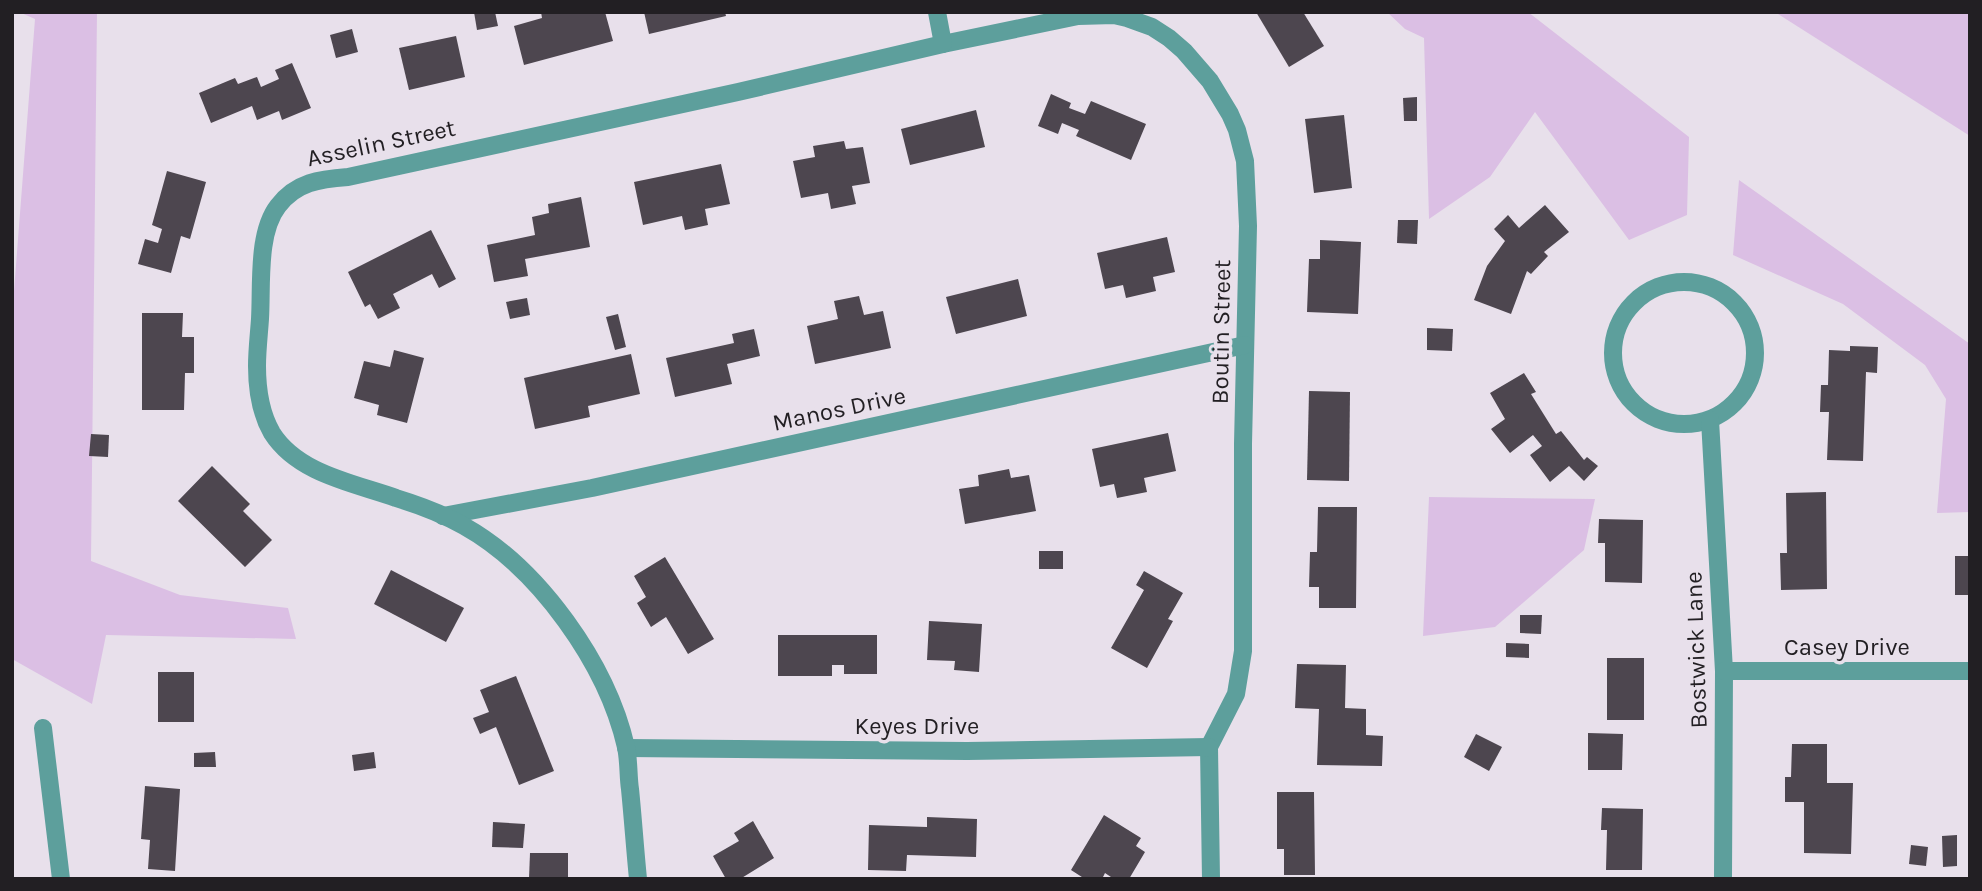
<svg xmlns="http://www.w3.org/2000/svg" width="1982" height="891" font-family="Karla,sans-serif">
  <style>
    .green { fill: #dbbfe4 }
    .building { fill: #4d464f }
    .lines { fill: none; stroke-linecap: round; stroke-linejoin: round }
    .minor { stroke: #5d9f9c; stroke-width: 18 }
    .labels { text-anchor: middle; stroke-width: 7; stroke-linejoin: round; paint-order: stroke }
    .street-label { font-size: 24px; fill: #221f23; stroke: #e8e0eb }
  </style>
  <rect width="100%" height="100%" fill="#e8e0eb"/>
  <g class="green">
    <polygon points="19,12 97,12 91,561 180,595 288,608 296,639 106,635 92,704 12,659 12,317 35,19"/>
    <polygon points="1387,12 1528,12 1689,137 1687,215 1629,240 1535,112 1490,177 1429,219 1424,38 1405,29"/>
    <polygon points="1775,12 1970,12 1970,136"/>
    <polygon points="1739,180 1970,344 1970,512 1937,513 1946,399 1925,365 1843,304 1733,255"/>
    <polygon points="1429,497 1595,499 1584,550 1495,627 1423,636"/>
  </g>
  <g class="building">
    <polygon points="474,12 495,12 498,26 477,30"/>
    <polygon points="541,12 605,12 613,41 524,65 514,26 542,18"/>
    <polygon points="644,12 725,12 726,16 649,34"/>
    <polygon points="1256,12 1303,12 1324,46 1289,67"/>
    <polygon points="352,29 358,52 336,58 330,35"/>
    <polygon points="456,36 465,77 409,90 399,48"/>
    <polygon points="292,63 311,108 282,120 279,111 257,120 252,106 211,123 199,93 235,78 238,84 257,77 261,87 279,79 275,70"/>
    <polygon points="1051,94 1071,103 1069,108 1085,114 1091,101 1146,124 1131,160 1076,136 1079,130 1062,123 1058,134 1038,126"/>
    <polygon points="1417,97 1417,121 1404,121 1403,98"/>
    <polygon points="976,110 985,147 910,165 901,129"/>
    <polygon points="1344,115 1352,188 1314,193 1305,119"/>
    <polygon points="844,141 846,149 863,147 870,183 852,186 856,204 831,209 828,193 801,198 793,161 815,157 813,146"/>
    <polygon points="721,164 730,204 705,209 708,225 685,230 682,216 643,225 634,182"/>
    <polygon points="167,171 206,182 190,239 181,236 171,273 138,264 145,239 158,243 162,229 152,225"/>
    <polygon points="581,197 590,247 525,259 528,276 494,282 487,245 535,235 532,217 549,213 548,204"/>
    <polygon points="1545,205 1569,232 1544,252 1548,256 1531,274 1527,271 1511,314 1474,300 1487,266 1505,241 1494,229 1508,215 1519,228"/>
    <polygon points="1398,220 1418,220 1417,244 1397,243"/>
    <polygon points="431,230 456,279 439,288 432,274 393,294 400,308 378,319 370,304 365,307 348,272"/>
    <polygon points="1167,237 1175,272 1153,277 1156,291 1126,298 1123,285 1105,289 1097,253"/>
    <polygon points="1320,240 1361,242 1358,314 1307,312 1309,259 1320,259"/>
    <polygon points="1018,279 1027,316 956,334 946,297"/>
    <polygon points="859,296 864,315 883,311 891,348 815,364 807,326 838,319 834,301"/>
    <polygon points="527,298 530,315 510,319 506,302"/>
    <polygon points="142,313 183,313 182,337 194,337 194,373 185,373 184,410 142,410"/>
    <polygon points="618,314 626,347 615,350 606,317"/>
    <polygon points="1427,328 1453,329 1452,351 1427,350"/>
    <polygon points="754,329 760,356 727,364 732,384 675,397 666,358 734,343 732,334"/>
    <polygon points="1850,346 1878,347 1877,373 1866,372 1863,461 1827,460 1829,412 1820,412 1821,385 1828,385 1829,350 1850,351"/>
    <polygon points="394,350 424,358 407,423 377,415 379,405 354,398 364,361 390,367"/>
    <polygon points="631,354 640,394 588,406 590,417 535,429 524,378"/>
    <polygon points="1524,373 1536,392 1531,394 1556,434 1561,431 1584,460 1587,457 1598,466 1584,481 1569,466 1550,482 1530,455 1542,446 1533,435 1510,453 1491,429 1505,419 1490,393"/>
    <polygon points="1309,391 1350,392 1349,481 1307,480"/>
    <polygon points="1168,433 1176,471 1144,478 1147,492 1117,498 1114,484 1100,487 1092,449"/>
    <polygon points="91,434 109,435 108,457 89,456"/>
    <polygon points="212,466 250,504 243,511 272,540 245,567 178,501"/>
    <polygon points="1009,469 1011,478 1029,475 1036,511 965,524 959,489 979,486 978,475"/>
    <polygon points="1826,492 1827,589 1781,590 1780,553 1787,553 1786,493"/>
    <polygon points="1318,507 1357,507 1356,608 1319,608 1319,587 1309,587 1310,552 1317,552"/>
    <polygon points="1599,519 1643,520 1642,583 1605,582 1605,543 1598,543"/>
    <rect x="1039" y="551" width="24" height="18"/>
    <rect x="1955" y="556" width="15" height="39"/>
    <polygon points="665,557 714,639 688,654 666,617 651,627 637,603 646,597 634,576"/>
    <polygon points="391,570 464,608 446,642 374,604"/>
    <polygon points="1144,571 1183,593 1168,619 1173,621 1147,668 1111,648 1144,590 1136,585"/>
    <polygon points="1520,615 1542,615 1541,634 1520,633"/>
    <polygon points="929,621 982,624 979,672 954,670 955,661 927,660"/>
    <polygon points="778,635 877,635 877,674 844,674 844,665 832,665 832,676 778,676"/>
    <polygon points="1506,643 1529,644 1529,658 1506,657"/>
    <rect x="1607" y="658" width="37" height="62"/>
    <polygon points="1297,664 1346,665 1345,708 1366,709 1366,735 1383,736 1382,766 1317,765 1319,709 1295,708"/>
    <rect x="158" y="672" width="36" height="50"/>
    <polygon points="516,676 554,771 519,785 496,727 480,734 473,718 489,712 480,690"/>
    <polygon points="1588,733 1623,734 1622,770 1588,770"/>
    <polygon points="1476,734 1502,747 1489,771 1464,757"/>
    <polygon points="1792,744 1827,744 1827,783 1853,783 1851,854 1804,853 1804,802 1785,802 1785,777 1791,777"/>
    <polygon points="215,752 216,767 194,767 194,753"/>
    <polygon points="374,752 376,768 354,771 352,755"/>
    <polygon points="145,786 180,789 175,871 148,869 150,840 141,839"/>
    <polygon points="1277,792 1314,792 1315,875 1284,875 1284,849 1277,849"/>
    <polygon points="1602,808 1643,809 1642,870 1606,870 1607,830 1601,830"/>
    <polygon points="1104,815 1141,838 1136,846 1145,852 1129,879 1114,879 1105,873 1102,879 1085,879 1071,870"/>
    <polygon points="927,817 977,819 976,857 907,855 906,871 868,870 869,825 927,827"/>
    <polygon points="753,821 774,858 740,879 726,879 713,856 739,841 734,833"/>
    <polygon points="493,822 525,824 523,848 492,847"/>
    <polygon points="1957,835 1957,866 1943,867 1942,836"/>
    <polygon points="1911,845 1928,847 1926,866 1909,864"/>
    <polygon points="530,853 568,853 568,879 529,879"/>
  </g>
  <g class="lines">
    <g class="minor">
      <polyline points="943,44 1078,16 1114,15 1127,18 1152,27 1169,38 1184,51 1210,81 1230,114 1237,130 1245,161 1248,226 1243,444 1243,651 1236,694 1209,747 1211,879"/>
      <circle cx="1684" cy="353" r="71"/>
      <polyline points="1710,420 1724,671 1723,879"/>
      <polyline points="443,516 592,488 1245,345"/>
      <polyline points="1724,671 1970,671"/>
      <polyline points="43,728 61,879"/>
      <polyline points="626,748 967,751 1209,747"/>
      <path d="M 638,879 C 635,849 633,819 630,789 C 628,776 629,761 626,747 C 607,664 539,568 464,526 C 443,514 419,505 396,498 C 354,483 298,474 272,433 C 261,414 257,388 257,366 C 257,350 259,334 260,319 C 262,285 257,233 278,206 C 296,182 320,179 348,177 L 738,92 L 943,44 L 937,12"/>
    </g>
  </g>
  <g class="labels">
    <g class="street-label">
      <text transform="translate(381 143) rotate(-12)" y="8">Asselin Street</text>
      <text transform="translate(1221 332) rotate(-89)" y="8">Boutin Street</text>
      <text transform="translate(839 409) rotate(-12)" y="8">Manos Drive</text>
      <text x="1847" y="655">Casey Drive</text>
      <text transform="translate(1696 650) rotate(-92)" y="8">Bostwick Lane</text>
      <text x="917" y="734">Keyes Drive</text>
    </g>
  </g>
  <rect width="1982" height="891" fill="none" stroke="#221f23" stroke-width="28"/>
</svg>
